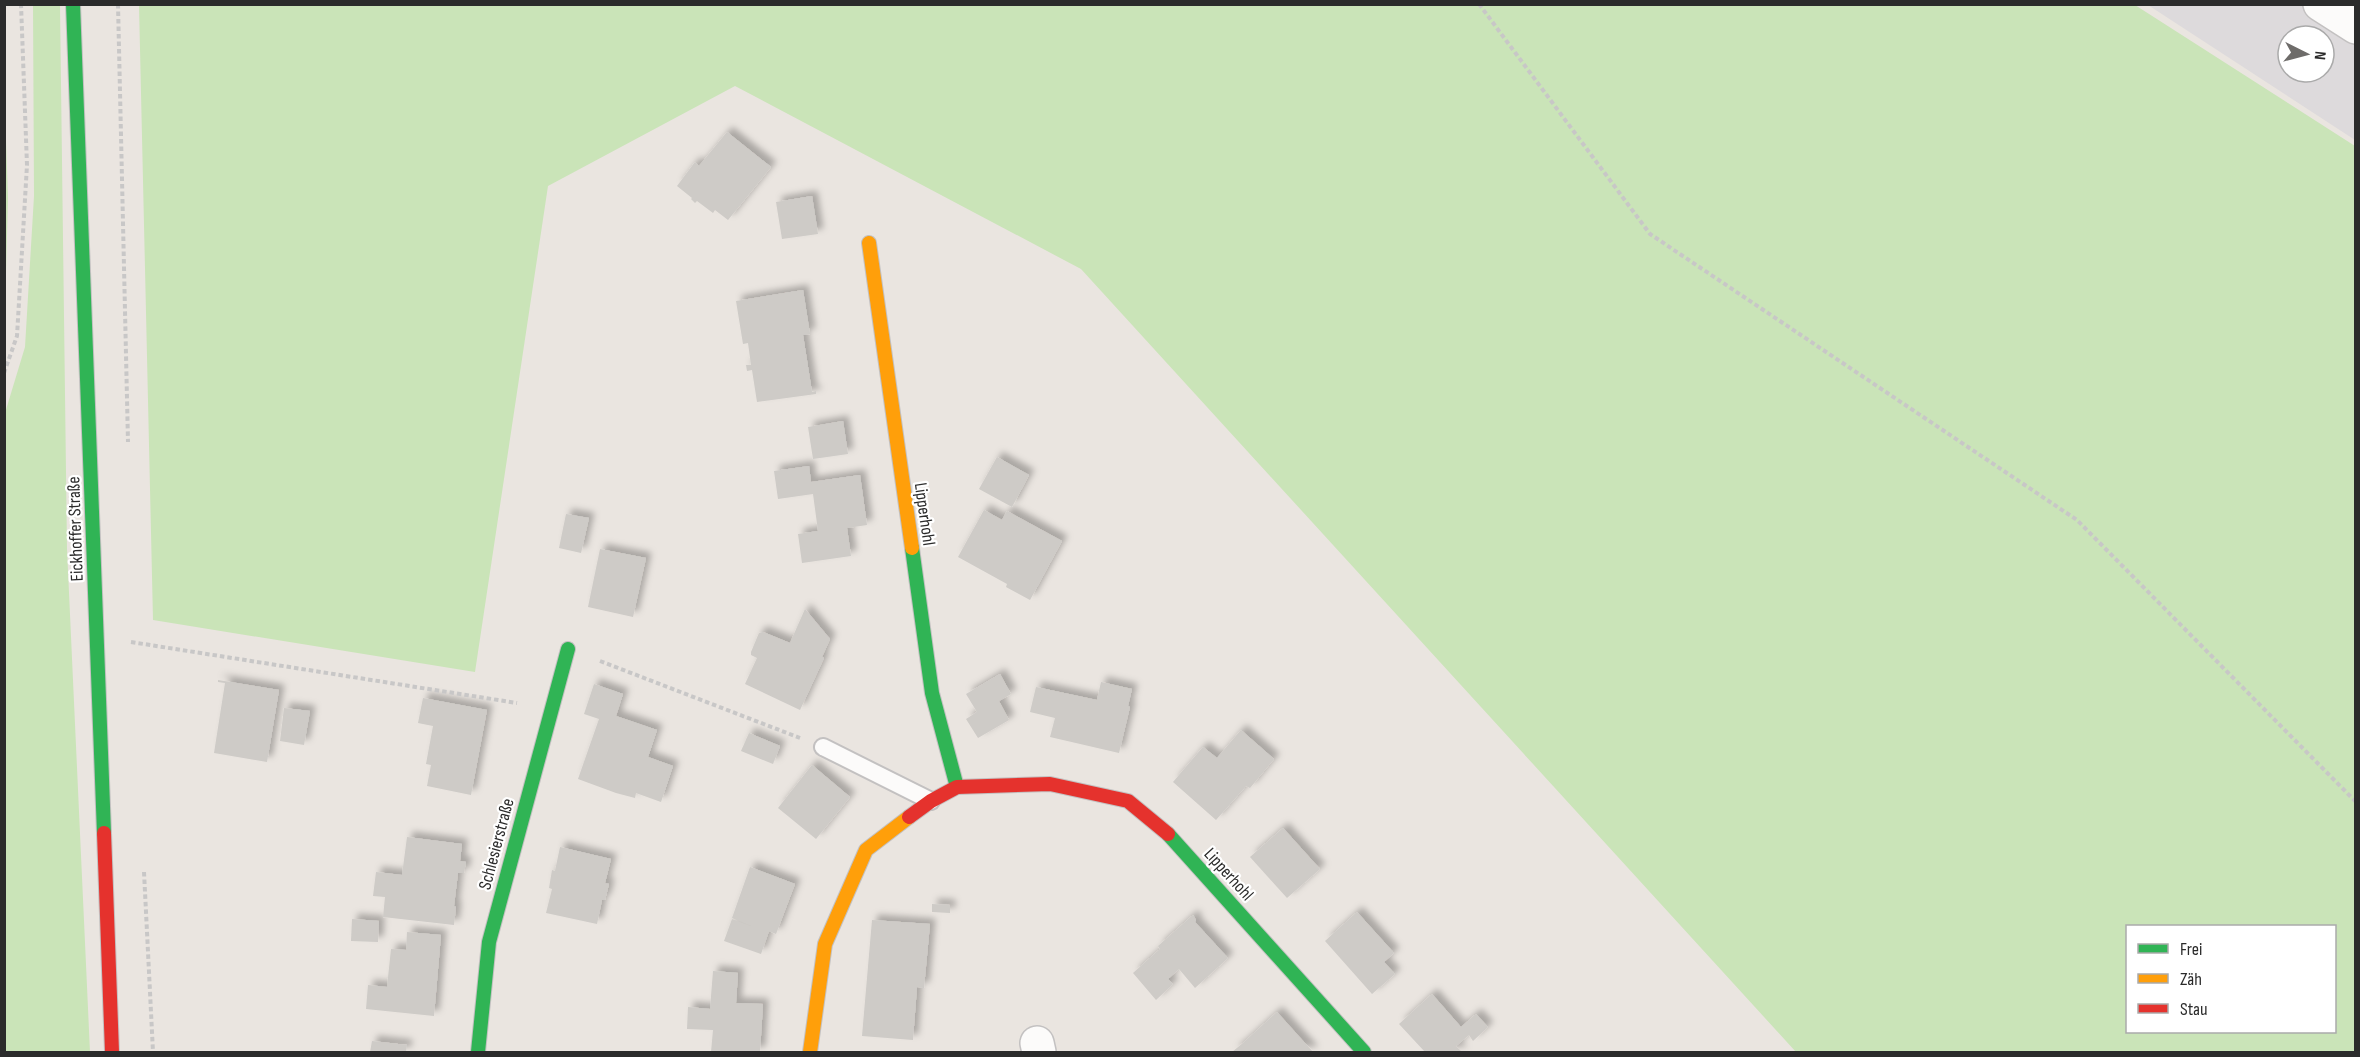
<svg xmlns="http://www.w3.org/2000/svg" width="2360" height="1057" font-family="'Sofia Sans Condensed',sans-serif">
  <style>
    .industrial { fill: #dddadc; fill-rule: evenodd }
    .green { fill: #cae4b8; fill-rule: evenodd }
    .building { fill: #cecbc7; filter: url(#shadow) }
    .lines { fill: none; stroke-linecap: round; stroke-linejoin: round }
    .lane-casing { stroke: #c3c1c1; stroke-width: 20 }
    .street-casing { stroke: #c3c1c1; stroke-width: 36 }
    .fast-casing { stroke: #c3c1c1; stroke-width: 16 }
    .slow-casing { stroke: #c3c1c1; stroke-width: 16 }
    .jam-casing { stroke: #c3c1c1; stroke-width: 16 }
    .path { stroke: #c8c7c7; stroke-width: 4; stroke-dasharray: 4.5 3; stroke-linecap: butt }
    .lane { stroke: #fcfbfa; stroke-width: 16 }
    .street { stroke: #fcfbfa; stroke-width: 33 }
    .fast { stroke: #30b455; stroke-width: 14 }
    .slow { stroke: #ff9f0a; stroke-width: 14 }
    .jam { stroke: #e5322d; stroke-width: 14 }
    .labels { text-anchor: middle; stroke-width: 4.5; stroke-linejoin: round; paint-order: stroke }
    .street-label { font-size: 18px; fill: #2b2b2b; stroke: #fff }
  </style>
  <defs>
    <filter id="shadow"><feDropShadow dx="5.5" dy="-5.5" stdDeviation="3" flood-color="#0004"/></filter>
  </defs>
  <rect width="100%" height="100%" fill="#eae5e0"/>
  <path class="industrial" d="M 2148,5 L 2355,5 L 2355,140 ZM 2288,36 L 2324,36 L 2324,72 L 2288,72 Z"/>
  <g class="green">
    <polygon points="33,5 60,5 67,549 90,1052 5,1052 5,413 25,347 34,196"/>
    <path d="M 139,5 L 2135,5 L 2355,146 L 2355,1052 L 1796,1052 L 1081,269 L 735,86 L 548,186 L 475,672 L 153,620 ZM 2128,926 L 2334,926 L 2334,1032 L 2128,1032 Z"/>
    <polygon points="5,111 8,198 5,311 4,311"/>
  </g>
  <g class="building">
    <polygon points="727,132 771,167 728,220 715,210 713,213 697,201 695,203 691,199 692,198 677,186 695,162 699,166"/>
    <polygon points="812,196 818,234 782,239 776,202"/>
    <polygon points="803,290 810,334 803,335 812,392 816,391 816,394 757,402 752,370 747,371 746,365 751,365 748,343 743,344 736,301"/>
    <polygon points="843,421 848,454 813,459 808,427"/>
    <polygon points="997,457 1029,475 1012,507 979,489"/>
    <polygon points="809,466 811,482 860,475 867,525 847,528 851,556 802,563 798,534 818,531 813,494 778,499 774,471"/>
    <polygon points="984,510 1002,520 1007,511 1062,541 1030,600 1006,587 1007,584 958,557"/>
    <polygon points="566,514 589,518 581,553 559,548"/>
    <polygon points="600,549 646,558 633,617 588,607"/>
    <polygon points="805,609 830,639 822,657 824,658 800,710 745,684 757,658 751,655 751,652 759,633 763,632 790,643"/>
    <polygon points="1000,674 1011,694 999,701 1009,720 978,738 966,719 977,712 966,694"/>
    <polygon points="218,680 279,690 267,762 214,753 225,683 218,682"/>
    <polygon points="1101,682 1132,689 1128,706 1130,707 1119,753 1050,737 1055,718 1030,712 1036,687 1097,700"/>
    <polygon points="594,684 623,694 616,716 657,730 648,757 673,766 661,802 636,793 635,798 616,793 578,779 599,719 584,714"/>
    <polygon points="423,698 487,710 471,795 427,786 431,765 426,764 433,726 418,723"/>
    <polygon points="284,708 310,711 304,745 280,741"/>
    <polygon points="1241,730 1274,759 1250,788 1246,786 1216,820 1173,782 1203,747 1217,758"/>
    <polygon points="749,733 780,746 773,764 741,751"/>
    <polygon points="812,765 850,797 816,839 778,808"/>
    <polygon points="1283,828 1320,869 1287,898 1250,857"/>
    <polygon points="407,837 462,844 460,861 466,862 464,873 458,873 454,906 456,907 454,925 383,917 385,897 373,896 376,872 402,875"/>
    <polygon points="560,847 611,859 605,883 609,884 605,900 602,900 597,924 546,913 552,889 549,888 552,870 555,871"/>
    <polygon points="750,867 795,884 776,934 769,931 761,954 724,941 732,919 751,926 732,918"/>
    <polygon points="932,904 950,905 950,913 932,912"/>
    <polygon points="1357,912 1394,953 1384,962 1395,974 1372,994 1325,941"/>
    <polygon points="1193,915 1196,920 1195,922 1228,958 1195,988 1179,969 1168,979 1173,984 1156,1000 1133,973 1160,949 1158,946"/>
    <polygon points="352,919 379,921 378,942 351,941"/>
    <polygon points="872,920 930,924 924,988 917,987 913,1040 862,1036"/>
    <polygon points="407,932 441,935 434,1016 366,1009 368,985 387,987 391,949 406,950"/>
    <polygon points="713,971 738,973 736,1003 763,1004 760,1052 711,1052 713,1030 687,1029 688,1007 710,1009"/>
    <polygon points="1432,994 1461,1027 1476,1014 1488,1027 1473,1041 1469,1035 1456,1046 1462,1052 1425,1052 1399,1024"/>
    <polygon points="1277,1012 1313,1052 1232,1052 1243,1043"/>
    <polygon points="372,1041 407,1045 406,1052 370,1052"/>
  </g>
  <g class="lines">
    <g class="lane-casing">
      <polyline id="lane" points="823,747 931,801"/>
    </g>
    <g class="street-casing">
      <g id="street">
        <polyline points="2320,4 2356,27"/>
        <polyline points="1037,1043 1039,1052"/>
      </g>
    </g>
    <g class="fast-casing">
      <g id="fast">
        <polyline points="73,4 104,833"/>
        <polyline points="912,548 932,693 957,787"/>
        <polyline points="1168,834 1364,1052"/>
        <polyline points="478,1052 489,942 568,649"/>
      </g>
    </g>
    <g class="slow-casing">
      <g id="slow">
        <polyline points="869,243 912,548"/>
        <polyline points="810,1052 825,944 866,850 909,817"/>
      </g>
    </g>
    <g class="jam-casing">
      <g id="jam">
        <polyline points="909,817 931,801 957,787 1050,784 1128,801 1168,834"/>
        <polyline points="104,833 112,1052"/>
      </g>
    </g>
    <g class="path">
      <polyline points="118,4 128,442"/>
      <polyline points="1479,4 1650,234 2077,520 2356,802"/>
      <polyline points="4,373 17,336 27,165 21,4"/>
      <polyline points="131,642 517,703"/>
      <polyline points="600,661 800,738"/>
      <polyline points="144,872 153,1052"/>
    </g>
    <use href="#lane" class="lane"/>
    <use href="#street" class="street"/>
    <use href="#fast" class="fast"/>
    <use href="#slow" class="slow"/>
    <use href="#jam" class="jam"/>
  </g>
  <g class="labels">
    <g class="street-label">
      <text transform="translate(925 514) rotate(82)" y="6">Lipperhohl</text>
      <text transform="translate(75 529) rotate(-92)" y="6">Eickhoffer Straße</text>
      <text transform="translate(496 844) rotate(-75)" y="6">Schlesierstraße</text>
      <text transform="translate(1229 874) rotate(48)" y="6">Lipperhohl</text>
    </g>
  </g>
  <rect width="2360" height="1057" fill="none" stroke="#2b2b2b" stroke-width="12"/>
  <rect x="2126" y="925" width="210" height="108" fill="#ffffff" stroke="#aaaaaa" stroke-width="1.5"/>
  <rect x="2138" y="944" width="30" height="9" fill="#30b455" stroke="#aaaaaa" stroke-width="1.5"/>
  <text x="2180" y="955" font-size="18" fill="#2b2b2b">Frei</text>
  <rect x="2138" y="974" width="30" height="9" fill="#ff9f0a" stroke="#aaaaaa" stroke-width="1.5"/>
  <text x="2180" y="985" font-size="18" fill="#2b2b2b">Zäh</text>
  <rect x="2138" y="1004" width="30" height="9" fill="#e5322d" stroke="#aaaaaa" stroke-width="1.5"/>
  <text x="2180" y="1015" font-size="18" fill="#2b2b2b">Stau</text>
  <g transform="translate(2306 54) rotate(96)"><circle r="28" fill="#ffffff" stroke="#aaaaaa" stroke-width="1.5"/>
  <path d="M0-4.5L10 22L0 15L-10 22Z" fill="#6e6c6a"/>
  <text y="-9" font-size="16" font-weight="bold" text-anchor="middle" fill="#2b2b2b">N</text>
  </g>
</svg>
